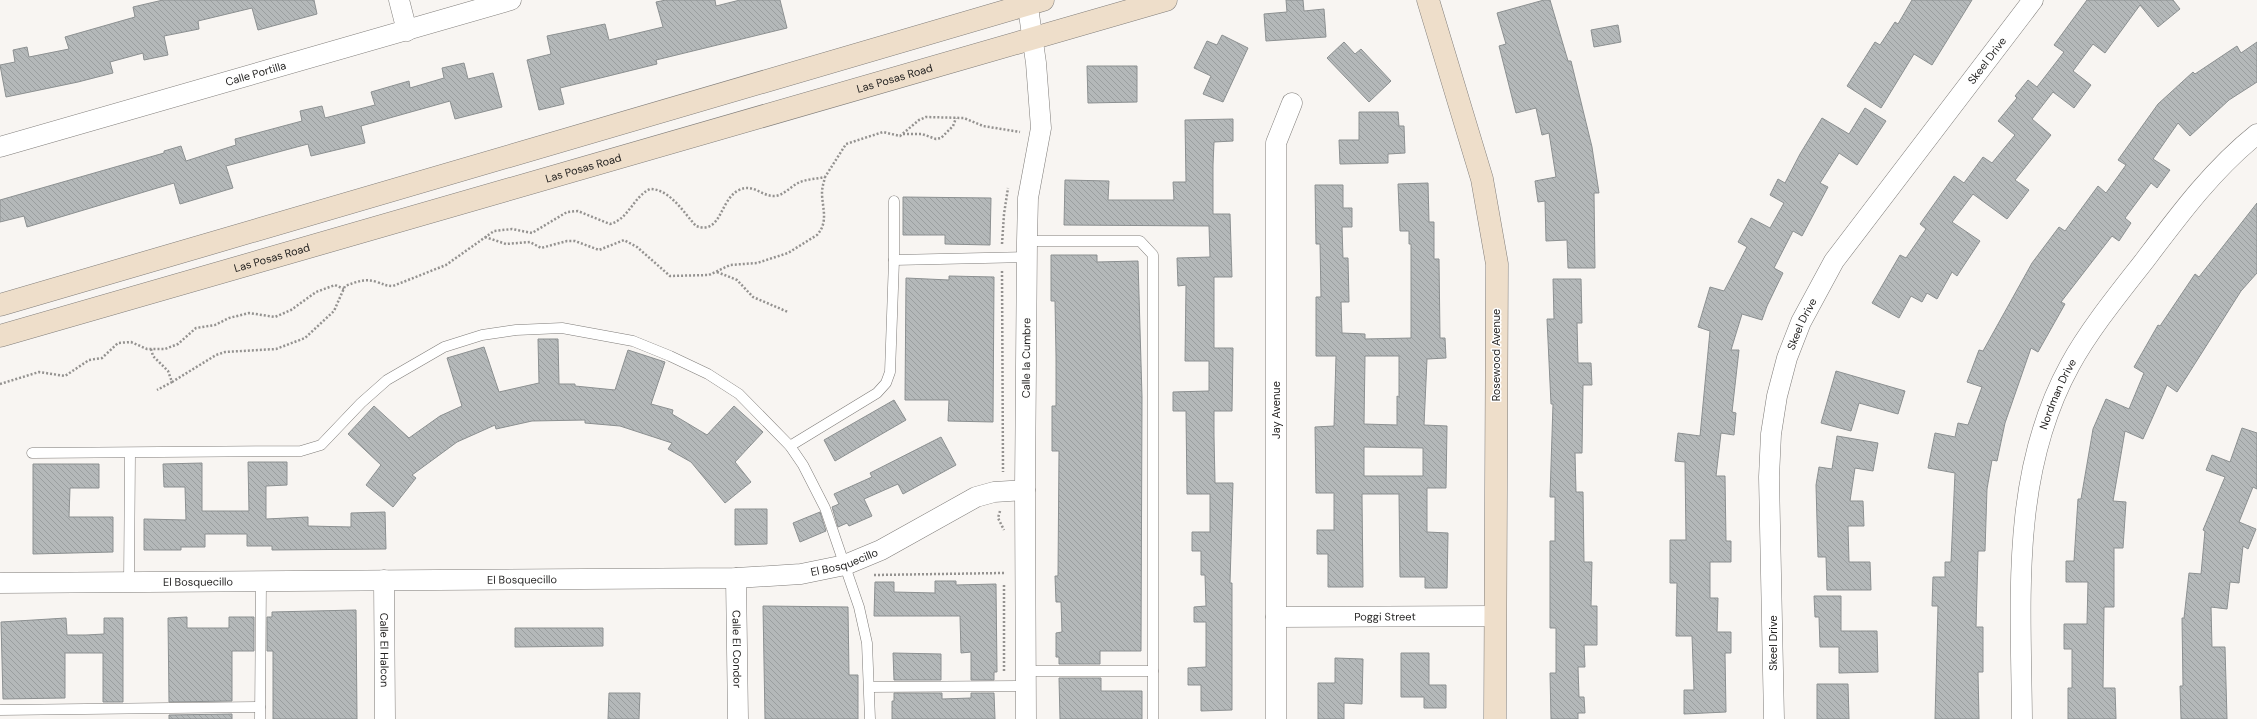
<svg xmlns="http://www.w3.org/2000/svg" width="2257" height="719" font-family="'DM Sans',sans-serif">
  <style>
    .building { fill: url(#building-back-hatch); stroke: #8c9091; fill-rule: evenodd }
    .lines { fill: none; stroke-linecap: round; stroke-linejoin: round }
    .lane-casing { stroke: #7f7c79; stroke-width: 11 }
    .street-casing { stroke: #7f7c79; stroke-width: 21 }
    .secondary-casing { stroke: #7f7c79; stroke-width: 23 }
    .path { stroke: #949290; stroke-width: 2.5; stroke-dasharray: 2 2; stroke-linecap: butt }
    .lane { stroke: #fff; stroke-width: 10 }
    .street { stroke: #fff; stroke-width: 20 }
    .secondary { stroke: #eedeca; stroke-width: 22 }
    .labels { text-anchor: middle; stroke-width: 3; stroke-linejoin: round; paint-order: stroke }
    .street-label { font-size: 11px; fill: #201f1e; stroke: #fff }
  </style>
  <defs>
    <pattern id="building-back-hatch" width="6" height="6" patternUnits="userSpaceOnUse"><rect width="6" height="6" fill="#b4b8b9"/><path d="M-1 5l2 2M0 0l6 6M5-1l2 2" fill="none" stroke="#9a9e9f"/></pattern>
  </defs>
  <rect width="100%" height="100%" fill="#f8f5f2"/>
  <g class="building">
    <polygon points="163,0 314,0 317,14 258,30 252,8 198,21 199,29 164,36 168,55 144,60 143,53 110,62 113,73 78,82 6,97 0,65 15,62 13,50 27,47 29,57 69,49 65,37 135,17 133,7"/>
    <polygon points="666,0 715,0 716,6 740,0 780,0 787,28 656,60 657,64 560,88 564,104 539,110 527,60 551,54 547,36 605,24 609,40 663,27 656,2"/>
    <polygon points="1286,0 1303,0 1304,11 1324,9 1326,37 1266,41 1264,14 1287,12"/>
    <polygon points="1544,0 1550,0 1568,61 1571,61 1592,147 1599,193 1594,193 1595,268 1568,268 1567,240 1546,241 1545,201 1538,202 1535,181 1556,177 1549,133 1542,135 1536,108 1516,113 1499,46 1506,44 1497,13"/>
    <polygon points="1912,0 1972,0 1932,65 1914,54 1881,108 1847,86 1875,42 1880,45 1895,22 1898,24"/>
    <polygon points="2087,0 2173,0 2180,9 2158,27 2140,5 2105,53 2093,44 2073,71 2091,85 2074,108 2053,92 2032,119 2051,135 2015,180 2029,190 2007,219 1973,194 1952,222 1980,241 1957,276 1952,272 1937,299 1927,293 1922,302 1911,296 1899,318 1872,303 1900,255 1906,258 1926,229 1920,224 1954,176 1964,183 1983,157 1992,163 2015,135 1998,121 2017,98 2015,96 2028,80 2037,87 2064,52 2054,45"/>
    <polygon points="1618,25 1621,42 1594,47 1591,30"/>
    <polygon points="1222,35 1248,48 1223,102 1203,94 1211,76 1194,68 1207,41 1217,45"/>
    <polygon points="1344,42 1355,54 1361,49 1391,81 1369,102 1327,58"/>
    <polygon points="2257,42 2257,82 2229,100 2190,136 2178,123 2153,159 2170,170 2157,188 2151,183 2125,218 2131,223 2119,241 2112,236 2061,302 2065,304 2038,352 2031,348 2005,423 1997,461 1992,460 1987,489 1985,551 1978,551 1976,627 1983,627 1983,672 1978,672 1979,719 1935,719 1938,606 1932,606 1933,577 1945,577 1945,562 1951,562 1955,473 1928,468 1935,433 1955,437 1958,423 1968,425 1982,387 1967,382 1979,350 1983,351 2032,263 2059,227 2065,231 2098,186 2106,193 2126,165 2118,160 2158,104 2193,72 2195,74 2237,46 2241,53"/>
    <polygon points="464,63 468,79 493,73 502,107 455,119 450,101 361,126 365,143 311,156 308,144 226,166 233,188 180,204 174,183 27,227 24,216 0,222 0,200 164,153 164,151 181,146 186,161 236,145 235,139 302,121 300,111 322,106 325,118 375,105 371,92 409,81 410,88 444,78 442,68"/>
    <polygon points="1087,66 1137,66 1137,102 1088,103"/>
    <polygon points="1865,108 1886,121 1857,165 1839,153 1820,183 1828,187 1802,236 1793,231 1774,268 1783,273 1767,306 1762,320 1742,314 1731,350 1739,350 1732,412 1736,413 1734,435 1721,433 1716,476 1725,476 1726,541 1731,541 1731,562 1710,562 1710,598 1718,598 1717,632 1731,632 1731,653 1725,653 1726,712 1684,714 1684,690 1694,690 1692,636 1676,636 1677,583 1670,583 1670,540 1686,540 1685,462 1675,461 1678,433 1700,436 1710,331 1698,327 1710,287 1724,291 1747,247 1738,242 1751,218 1770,228 1784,203 1770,195 1778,179 1785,183 1800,154 1822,118 1849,134"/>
    <polygon points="1359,112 1398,112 1399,126 1404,126 1405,153 1388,154 1388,163 1340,164 1339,140 1359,140"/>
    <polygon points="1233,119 1233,141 1214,142 1213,165 1213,214 1230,214 1232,277 1214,277 1214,348 1233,348 1232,411 1214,411 1214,436 1215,483 1233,483 1230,583 1232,583 1232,710 1201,711 1201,685 1188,685 1188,668 1206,667 1206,622 1194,622 1194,607 1206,606 1205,575 1201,575 1201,551 1192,551 1192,532 1210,532 1210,494 1187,494 1186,411 1173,411 1173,392 1209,391 1209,361 1185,361 1186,285 1178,286 1177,258 1210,257 1209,226 1064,225 1065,180 1109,181 1108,200 1174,200 1173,182 1186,182 1185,120"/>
    <path d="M 1428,183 L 1429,222 L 1434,222 L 1434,259 L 1439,259 L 1440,338 L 1445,338 L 1446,358 L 1427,359 L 1424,425 L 1447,426 L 1446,488 L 1427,488 L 1427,532 L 1448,533 L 1447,588 L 1425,588 L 1425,577 L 1400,577 L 1399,494 L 1362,494 L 1363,587 L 1328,587 L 1328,554 L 1317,554 L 1317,530 L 1334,530 L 1334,493 L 1316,493 L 1315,427 L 1334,426 L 1336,356 L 1316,356 L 1316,297 L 1321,297 L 1320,244 L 1316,244 L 1315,185 L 1343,185 L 1343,208 L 1352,208 L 1352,227 L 1342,227 L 1343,258 L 1348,258 L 1349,302 L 1341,302 L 1342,333 L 1365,334 L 1365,339 L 1411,338 L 1411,244 L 1409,244 L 1409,231 L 1400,231 L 1398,184 ZM 1365,356 L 1399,356 L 1399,397 L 1397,396 L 1397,425 L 1364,424 ZM 1364,447 L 1423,448 L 1423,476 L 1364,476 Z"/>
    <polygon points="903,197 991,198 990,245 945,244 945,235 903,235"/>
    <polygon points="2257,203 2257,273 2241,291 2177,392 2167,385 2143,439 2125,431 2113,501 2126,502 2123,548 2114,548 2114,607 2104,607 2103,688 2115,688 2116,719 2068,719 2068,688 2072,688 2072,649 2064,649 2064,624 2087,624 2088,582 2066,582 2066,561 2074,561 2078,499 2081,499 2093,429 2106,399 2129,409 2144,373 2134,367 2158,325 2160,326 2195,274 2199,277"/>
    <polygon points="1051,255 1097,255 1097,262 1138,261 1142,397 1141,651 1100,651 1100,664 1059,664 1059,657 1056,657 1056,633 1062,632 1061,602 1056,602 1055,576 1058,576 1059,451 1052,451 1052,406 1056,406 1056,356 1055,301 1051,301"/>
    <polygon points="949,276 994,277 993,422 948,421 949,400 905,400 906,278 949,280"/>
    <polygon points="1553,279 1581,279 1582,323 1577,323 1578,363 1591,363 1592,385 1583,385 1582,453 1575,453 1576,492 1583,492 1584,562 1592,562 1591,606 1597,606 1597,645 1584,645 1585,667 1578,667 1579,697 1584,697 1585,713 1578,713 1578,719 1551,719 1550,673 1556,673 1556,628 1550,628 1550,541 1555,541 1555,497 1550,497 1553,404 1551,404 1547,319 1554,319"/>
    <polygon points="538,339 558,339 559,384 575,384 575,386 615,390 628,350 665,362 651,404 673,410 672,414 707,435 734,406 763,432 735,462 751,482 725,503 691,462 668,449 672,443 620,426 585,423 585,420 532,421 496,429 495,425 457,442 412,475 416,478 393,507 366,485 381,465 348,434 374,406 409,438 440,416 462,406 447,358 484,347 499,392 539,383"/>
    <polygon points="1836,371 1905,391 1898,414 1859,403 1851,431 1821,423"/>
    <polygon points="894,400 906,420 835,461 824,440"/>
    <polygon points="2242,428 2257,433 2257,489 2253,487 2239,522 2256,529 2248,549 2243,546 2239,583 2230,582 2227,609 2211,607 2212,647 2225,647 2227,719 2181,719 2180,686 2183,686 2182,618 2184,618 2189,573 2201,574 2205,531 2203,530 2225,477 2206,470 2212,455 2230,462"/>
    <polygon points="1837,436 1878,443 1873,471 1855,468 1850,501 1863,501 1864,526 1848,526 1849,562 1870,562 1871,590 1827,590 1826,557 1818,557 1816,485 1819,467 1832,469"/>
    <polygon points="941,437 956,465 903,494 898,484 864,499 872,516 849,526 847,523 838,527 832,507 839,504 834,494 872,477 870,473"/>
    <polygon points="248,462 287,462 287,485 266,486 266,519 308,517 308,526 351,527 351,513 385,512 386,549 272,550 272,546 247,546 247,534 205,534 205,547 181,547 181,550 144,550 144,519 186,520 185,487 164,487 163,464 202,463 202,511 249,511"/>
    <polygon points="33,464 99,464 99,488 70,488 69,517 113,517 113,552 33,554"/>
    <polygon points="735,509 767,509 767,544 735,545"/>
    <polygon points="820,512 826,531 800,542 793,523"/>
    <polygon points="935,581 956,581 956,585 996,584 997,672 994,672 994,680 971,680 971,652 961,653 960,616 874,616 875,582 894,582 894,592 935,593"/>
    <polygon points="1814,596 1841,596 1841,631 1877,631 1878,672 1839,673 1839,647 1820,647 1819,617 1815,617"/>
    <polygon points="763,606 848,607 849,675 858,675 858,719 765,719"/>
    <polygon points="356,610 357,719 273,719 273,651 267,651 267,617 272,617 272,612"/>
    <polygon points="187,617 187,628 229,628 229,617 254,617 254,651 232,651 232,701 169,702 168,618"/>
    <polygon points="66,618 67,635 86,635 104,634 104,618 123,618 123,702 103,702 103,653 65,653 65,698 3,699 1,622"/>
    <polygon points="515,628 603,628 603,646 515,647"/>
    <polygon points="893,653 941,654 941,680 894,680"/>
    <polygon points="1401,653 1429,653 1429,685 1446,685 1446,708 1424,708 1424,697 1401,697"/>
    <polygon points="1335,658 1363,659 1362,704 1344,703 1344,719 1318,719 1318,683 1335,683"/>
    <polygon points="1059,678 1101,678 1101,691 1142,691 1142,719 1060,719"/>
    <polygon points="1817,684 1848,684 1849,719 1817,719"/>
    <polygon points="609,693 640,693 639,719 608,719"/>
    <polygon points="894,693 942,693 942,699 971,698 971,693 994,693 995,719 892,719 892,701 894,701"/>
    <polygon points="232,714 232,719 169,719 169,715"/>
  </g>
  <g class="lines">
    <g class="lane-casing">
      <g id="lane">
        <polyline points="1027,241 1140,241 1153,255 1153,719"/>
        <polyline points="894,260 1027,257"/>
        <polyline points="790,446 877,393 886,383 890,372 894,260 894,201"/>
        <polyline points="32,453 301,451 321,445 361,403 387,380 444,347 482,335 516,330 562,328 633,341 670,356 708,374 739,394 790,446 803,465 825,508 859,607 867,643 870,719"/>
        <polyline points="129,583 130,453"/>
        <polyline points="1027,671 1153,671"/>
        <polyline points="870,687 1027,686"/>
        <polyline points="0,710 260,707"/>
        <polyline points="260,719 261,582"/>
      </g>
    </g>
    <g class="street-casing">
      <g id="street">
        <polyline points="399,0 407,31"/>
        <path id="s1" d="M 0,147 L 511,0"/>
        <path id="s2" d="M 736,578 L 738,719"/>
        <path id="s3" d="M 384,580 L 385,719"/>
        <path id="s4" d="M 0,583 L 736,578 L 801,574 L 845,565 L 881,550 L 976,497 L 994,492 L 1025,490"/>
        <path id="s5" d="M 1276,617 L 1494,616"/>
        <path id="s6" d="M 1026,719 L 1025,490 L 1027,241 L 1028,198 L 1041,128 L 1036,63 L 1027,0"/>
        <polyline points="1276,719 1276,143 1292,103"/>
        <path id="s7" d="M 1774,719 L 1769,477 L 1771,434 L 1777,396 L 1787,358 L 1801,322 L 1834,261 L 2033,0"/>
        <path id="s8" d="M 2022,719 C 2021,599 2010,474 2070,365 C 2089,330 2120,292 2145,260 C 2179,215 2213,169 2257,134"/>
      </g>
    </g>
    <g class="secondary-casing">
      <g id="secondary">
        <polyline points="1428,0 1482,179 1497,264 1495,719"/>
        <polyline points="0,305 1043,0"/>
        <path id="s9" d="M 0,336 L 1166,0"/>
      </g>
    </g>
    <g class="path">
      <polyline points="903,134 922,134 936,139 941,138 953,126 956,118"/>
      <path d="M 485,237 L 506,244 L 530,242 L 541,248 L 567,241 L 575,241 L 599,250 L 624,240 L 637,247 L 670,276 L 709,275 L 730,265 L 757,263 L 788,253 L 817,235 C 829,222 822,207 822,193 C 822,187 824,182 825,177"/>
      <polyline points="1002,244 1004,214 1008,188"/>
      <polyline points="1002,271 1003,472"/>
      <polyline points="717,272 737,280 753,297 788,312"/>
      <polyline points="151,349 153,356 168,371 172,382 157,390"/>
      <path d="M 172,382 L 216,355 L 225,352 L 276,349 L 305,338 L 334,311 L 345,286 C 356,282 365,278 377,282 C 383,284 386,286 393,286 L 446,265 L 494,231 L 512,229 L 532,233 L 567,212 L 578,211 L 610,224 C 629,219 633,197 650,189 C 670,189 684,213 696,226 C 722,235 719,200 739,190 C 753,183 761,196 774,196 C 783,196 790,187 798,183 C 806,179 816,179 825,177 L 846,144 L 883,132 L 900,136 L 919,120 L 926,117 L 964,118 L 983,126 L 1020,132"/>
      <polyline points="0,384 39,372 65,376 89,360 102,358 118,343 131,342 147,349 165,349 178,344 196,328 215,325 229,318 249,313 275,317 291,310 316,292 335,285 344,289"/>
      <polyline points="1000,511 998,518 1004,530"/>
      <polyline points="874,575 1004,573"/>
      <polyline points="1004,585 1004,672"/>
    </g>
    <use href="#lane" class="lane"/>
    <use href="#street" class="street"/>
    <use href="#secondary" class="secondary"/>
  </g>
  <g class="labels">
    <g class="street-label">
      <text dy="4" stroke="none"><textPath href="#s7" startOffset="723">Skeel Drive</textPath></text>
      <text dy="4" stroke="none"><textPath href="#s1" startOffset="266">Calle Portilla</textPath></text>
      <text dy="4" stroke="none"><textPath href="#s9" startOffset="931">Las Posas Road</textPath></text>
      <text dy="4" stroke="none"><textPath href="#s9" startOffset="607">Las Posas Road</textPath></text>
      <text dy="4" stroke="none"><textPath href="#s9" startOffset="283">Las Posas Road</textPath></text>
      <text dy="4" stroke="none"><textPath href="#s7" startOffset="400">Skeel Drive</textPath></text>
      <text transform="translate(1496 355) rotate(-90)" y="4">Rosewood Avenue</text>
      <text dy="4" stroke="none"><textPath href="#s6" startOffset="361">Calle la Cumbre</textPath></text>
      <text dy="4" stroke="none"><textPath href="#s8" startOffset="330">Nordman Drive</textPath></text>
      <text transform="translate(1276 410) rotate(-90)" y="4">Jay Avenue</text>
      <text dy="4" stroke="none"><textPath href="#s4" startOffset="846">El Bosquecillo</textPath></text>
      <text dy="4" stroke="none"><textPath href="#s4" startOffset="522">El Bosquecillo</textPath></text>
      <text dy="4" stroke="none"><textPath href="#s4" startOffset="198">El Bosquecillo</textPath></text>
      <text dy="4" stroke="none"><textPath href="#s5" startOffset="109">Poggi Street</textPath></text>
      <text transform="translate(1773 643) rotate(-90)" y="4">Skeel Drive</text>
      <text dy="4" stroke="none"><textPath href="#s2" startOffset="71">Calle El Condor</textPath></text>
      <text dy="4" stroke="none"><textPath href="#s3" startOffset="70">Calle El Halcon</textPath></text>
    </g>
  </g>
</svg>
